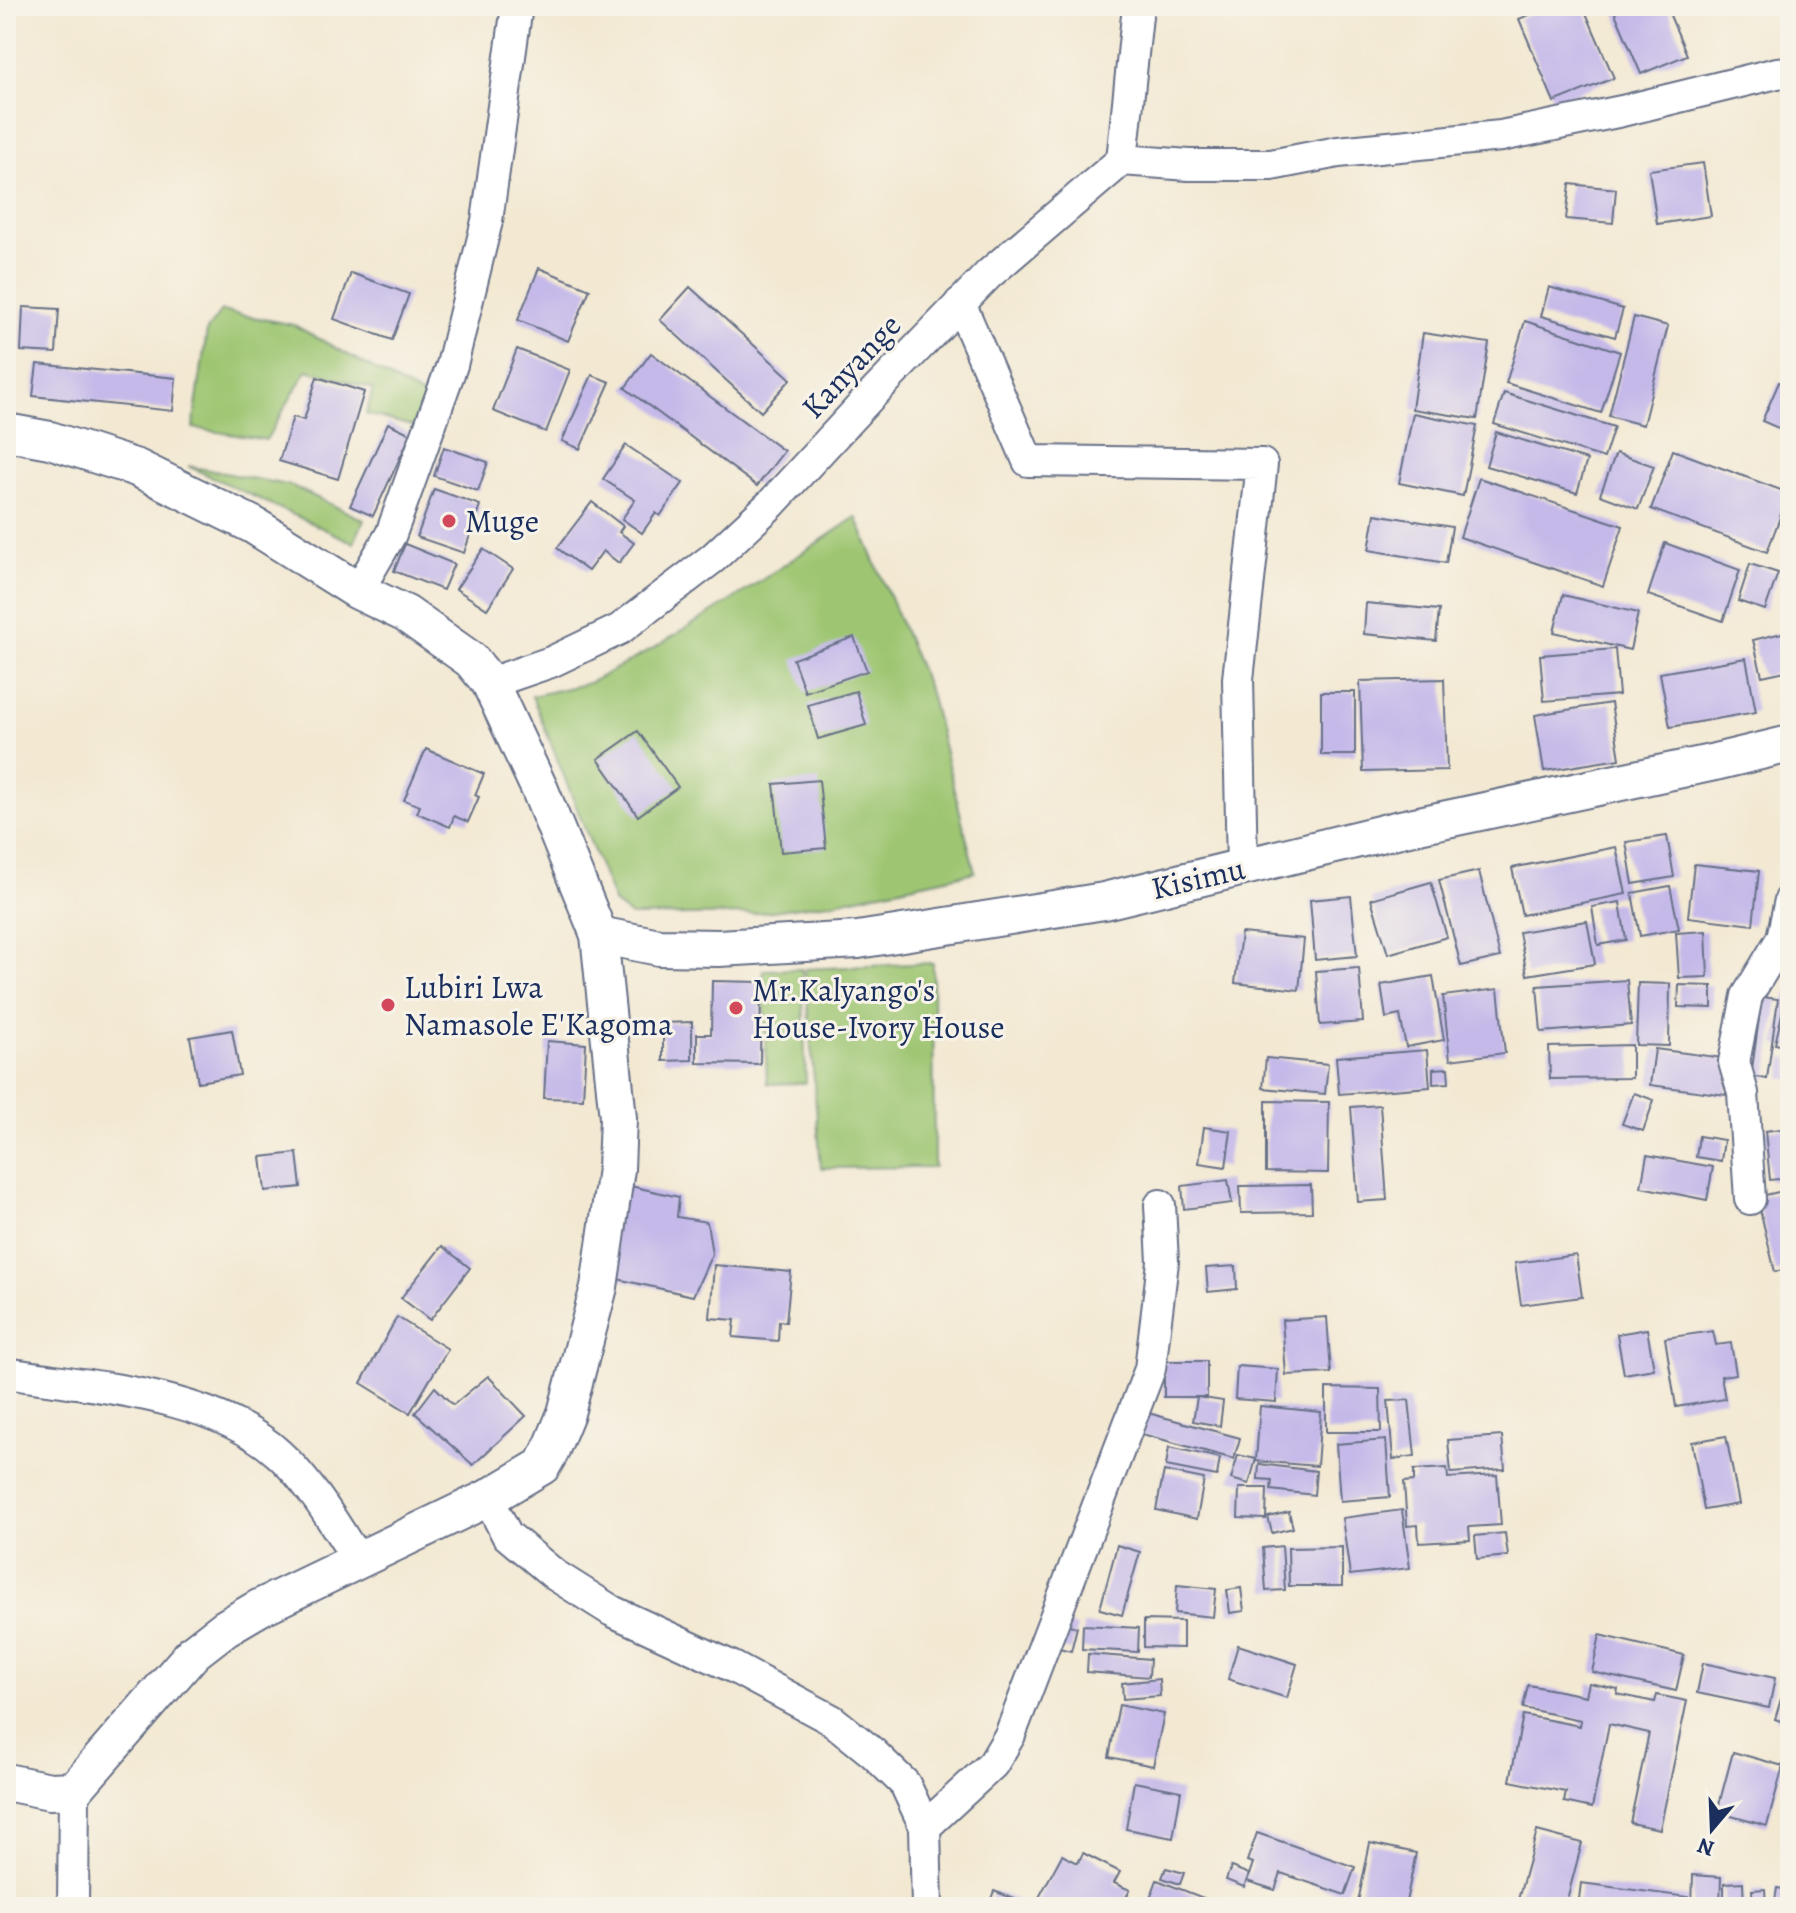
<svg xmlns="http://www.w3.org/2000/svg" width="1796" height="1913" font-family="Alegreya,serif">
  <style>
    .green { fill: #9ec672; stroke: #5c7a68; stroke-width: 2 }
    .building { fill: #c5b9e9 }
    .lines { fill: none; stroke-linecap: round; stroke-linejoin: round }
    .minor-casing { stroke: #677087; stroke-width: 34 }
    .tertiary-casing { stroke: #677087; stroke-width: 40 }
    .minor { stroke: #fff; stroke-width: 30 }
    .tertiary { stroke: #fff; stroke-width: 36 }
    .poi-dot { fill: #d1495b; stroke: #f7f3e8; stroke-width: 3 }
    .labels { text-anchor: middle; stroke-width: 6; stroke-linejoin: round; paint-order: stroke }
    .street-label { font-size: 32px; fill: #1b2f5e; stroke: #f7f3e8 }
    .poi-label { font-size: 32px; fill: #1b2f5e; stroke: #f7f3e8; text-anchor: start }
  </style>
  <rect width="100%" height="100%" fill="#f7f3e8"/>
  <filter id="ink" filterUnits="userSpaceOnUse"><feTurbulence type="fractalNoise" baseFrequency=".0125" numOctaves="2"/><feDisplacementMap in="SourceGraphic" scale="16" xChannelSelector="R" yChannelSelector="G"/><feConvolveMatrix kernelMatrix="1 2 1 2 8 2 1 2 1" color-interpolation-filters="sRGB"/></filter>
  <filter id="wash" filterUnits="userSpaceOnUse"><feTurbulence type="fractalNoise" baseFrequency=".006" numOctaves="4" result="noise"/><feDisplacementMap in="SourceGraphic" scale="32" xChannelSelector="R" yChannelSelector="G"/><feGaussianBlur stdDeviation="1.8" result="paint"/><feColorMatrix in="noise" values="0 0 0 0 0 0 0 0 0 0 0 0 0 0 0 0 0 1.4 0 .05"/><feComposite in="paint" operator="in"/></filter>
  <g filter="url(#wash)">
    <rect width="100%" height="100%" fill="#f3e9d3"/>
    <g class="green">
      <polygon points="221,311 294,325 430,400 416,427 366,414 373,389 307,370 266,440 193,428 207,330"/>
      <polygon points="188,466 292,486 364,520 354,543"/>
      <polygon points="856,517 930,693 975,872 835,902 751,914 631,916 615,904 532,696 589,683 649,651 732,600"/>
      <polygon points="933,963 934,1167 821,1168 805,969"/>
      <polygon points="802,969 806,1083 767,1084 763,970"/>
    </g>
    <g id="blocks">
      <g class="building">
        <polygon points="1551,6 1583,6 1614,78 1554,102 1519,19"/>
        <polygon points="1612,6 1666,6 1687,55 1641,74"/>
        <polygon points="1703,163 1711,216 1657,224 1649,170"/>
        <polygon points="1570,184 1616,189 1613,223 1566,219"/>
        <polygon points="539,268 590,289 568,341 518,320"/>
        <polygon points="351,273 409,294 392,340 334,319"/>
        <polygon points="690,287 791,379 761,412 660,320"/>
        <polygon points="1549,287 1623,309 1615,337 1541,316"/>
        <polygon points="23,307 59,309 56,353 21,351"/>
        <polygon points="1634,317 1668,326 1643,425 1609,416"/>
        <polygon points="1525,321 1620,352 1601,413 1506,383"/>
        <polygon points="1423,333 1489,343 1477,419 1412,409"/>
        <polygon points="517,349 570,370 546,432 493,411"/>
        <polygon points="651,353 784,451 757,486 625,388"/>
        <polygon points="37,364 176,378 173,411 33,396"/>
        <polygon points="592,375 610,382 580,449 562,441"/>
        <polygon points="317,377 364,392 338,479 279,461 293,417 304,420"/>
        <polygon points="1779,382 1790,387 1790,433 1762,421"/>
        <polygon points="1504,393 1614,427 1604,458 1494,424"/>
        <polygon points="1413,413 1477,426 1463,496 1399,483"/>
        <polygon points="388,423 411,434 373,516 350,506"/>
        <polygon points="1496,432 1587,460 1577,493 1486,466"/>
        <polygon points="626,445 683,483 660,516 656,513 642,533 622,519 635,500 603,479"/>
        <polygon points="444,447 488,462 478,491 434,476"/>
        <polygon points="1673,450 1789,493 1767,552 1651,509"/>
        <polygon points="1616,453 1654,466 1638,509 1600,495"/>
        <polygon points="1479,478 1623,526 1603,586 1460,537"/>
        <polygon points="434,489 480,505 464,553 417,537"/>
        <polygon points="592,502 623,526 619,532 634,543 619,563 603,551 588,571 557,548"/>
        <polygon points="1375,514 1452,527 1446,563 1369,550"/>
        <polygon points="1665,543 1740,570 1723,621 1648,595"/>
        <polygon points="405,544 454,564 443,590 394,571"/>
        <polygon points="483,549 513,569 487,609 456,589"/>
        <polygon points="1750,564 1778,573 1765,610 1738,601"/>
        <polygon points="1563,595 1638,613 1630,650 1554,632"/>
        <polygon points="1366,603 1439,610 1436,641 1364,634"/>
        <polygon points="1790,631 1790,670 1762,676 1753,640"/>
        <polygon points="854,637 867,671 805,692 793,659"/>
        <polygon points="1615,649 1619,695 1544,701 1540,655"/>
        <polygon points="1746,658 1756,712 1670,727 1660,673"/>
        <polygon points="1444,679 1447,770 1363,772 1360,681"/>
        <polygon points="856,691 866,725 818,739 808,705"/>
        <rect x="1321" y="692" width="34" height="63"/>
        <polygon points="1611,703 1620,759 1544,771 1535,715"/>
        <polygon points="638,731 678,787 638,816 598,759"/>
        <polygon points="426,749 484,774 475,795 479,797 468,822 454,816 450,827 417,813 420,806 404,800"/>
        <polygon points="819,780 826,848 781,852 774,784"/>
        <polygon points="1667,836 1674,877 1633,884 1626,842"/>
        <polygon points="1616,847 1626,894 1522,915 1512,868"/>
        <polygon points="1694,864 1759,871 1753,925 1688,917"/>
        <polygon points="1479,871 1500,957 1461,966 1439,880"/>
        <polygon points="1431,882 1447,937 1388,954 1371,899"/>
        <polygon points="1670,886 1679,929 1640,936 1632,893"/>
        <polygon points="1351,896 1357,956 1315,960 1310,900"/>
        <polygon points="1620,902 1626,940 1598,945 1592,907"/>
        <polygon points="1587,921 1595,964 1527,975 1519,932"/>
        <polygon points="1706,931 1708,977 1679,978 1676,933"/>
        <polygon points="1241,933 1304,939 1299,990 1235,983"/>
        <polygon points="1359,968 1363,1022 1320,1025 1316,971"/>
        <polygon points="1433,976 1444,1040 1406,1047 1400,1015 1386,1018 1381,985"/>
        <polygon points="1627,980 1631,1025 1541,1032 1537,986"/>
        <polygon points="712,981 761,982 760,1064 697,1063 697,1034 711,1034"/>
        <polygon points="1638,983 1670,984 1669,1046 1636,1045"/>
        <polygon points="1679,985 1712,986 1712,1008 1678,1007"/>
        <polygon points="1498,989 1505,1053 1450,1060 1443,996"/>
        <polygon points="1787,992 1790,993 1790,1047 1775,1044"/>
        <polygon points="1762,997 1778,999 1767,1079 1751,1076"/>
        <polygon points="692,1022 692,1060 663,1061 663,1023"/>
        <polygon points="232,1030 240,1075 198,1082 190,1037"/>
        <polygon points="547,1041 586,1044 583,1099 544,1098"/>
        <polygon points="1632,1045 1632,1078 1550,1079 1549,1047"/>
        <polygon points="1655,1049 1731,1059 1726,1095 1650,1085"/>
        <polygon points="1427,1050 1430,1087 1339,1094 1336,1057"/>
        <polygon points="1266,1058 1328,1064 1325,1094 1263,1088"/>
        <polygon points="1783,1058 1790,1059 1790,1079 1782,1078"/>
        <polygon points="1448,1068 1449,1083 1433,1084 1433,1069"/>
        <polygon points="1634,1093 1654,1100 1643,1131 1622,1124"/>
        <polygon points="1266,1101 1329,1102 1328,1173 1266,1172"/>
        <polygon points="1380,1105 1387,1200 1358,1202 1351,1107"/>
        <polygon points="1204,1127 1231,1131 1226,1167 1199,1163"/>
        <polygon points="1790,1128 1790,1178 1770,1180 1765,1131"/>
        <polygon points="1699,1136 1724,1140 1721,1161 1696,1157"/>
        <polygon points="297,1153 301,1187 265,1191 261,1157"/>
        <polygon points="1647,1155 1713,1167 1707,1200 1641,1187"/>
        <polygon points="1228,1180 1232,1203 1184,1209 1182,1186"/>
        <polygon points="626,1185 679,1197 677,1217 707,1222 712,1254 693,1296 604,1276"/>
        <polygon points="1311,1185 1312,1212 1241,1213 1240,1186"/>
        <polygon points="1787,1190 1790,1204 1790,1268 1775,1272 1757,1197"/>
        <polygon points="442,1246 470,1268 430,1320 401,1298"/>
        <polygon points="1576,1255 1582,1297 1521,1305 1515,1263"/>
        <polygon points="714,1265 791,1272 786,1322 779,1321 778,1341 733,1337 735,1320 710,1318"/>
        <polygon points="1236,1266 1237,1289 1208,1292 1206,1268"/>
        <polygon points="397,1317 448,1349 410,1413 361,1383"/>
        <polygon points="1327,1317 1331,1373 1286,1375 1282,1320"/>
        <polygon points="1647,1329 1654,1369 1624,1374 1617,1334"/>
        <polygon points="1713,1331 1716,1345 1731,1343 1736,1374 1721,1376 1725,1399 1676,1407 1665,1338"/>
        <rect x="1164" y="1361" width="43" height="36"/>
        <polygon points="1237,1366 1278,1369 1276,1402 1235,1399"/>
        <polygon points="488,1376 526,1416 473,1465 415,1413 435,1387 453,1405"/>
        <polygon points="1326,1388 1380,1389 1381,1432 1326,1432"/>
        <polygon points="1197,1397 1223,1401 1220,1426 1193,1421"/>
        <polygon points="1409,1400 1415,1456 1393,1459 1388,1401"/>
        <polygon points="1260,1406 1321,1412 1317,1466 1256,1461"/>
        <polygon points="1148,1413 1240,1438 1234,1459 1142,1434"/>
        <polygon points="1502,1436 1505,1469 1451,1473 1448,1440"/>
        <polygon points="1726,1436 1739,1504 1704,1510 1692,1442"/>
        <polygon points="1386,1440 1390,1497 1340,1501 1336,1444"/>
        <polygon points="1169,1447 1220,1458 1217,1476 1166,1466"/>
        <polygon points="1238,1455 1256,1459 1249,1484 1231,1479"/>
        <polygon points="1259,1464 1316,1471 1314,1495 1271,1490 1272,1480 1258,1479"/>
        <polygon points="1447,1468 1448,1478 1497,1475 1501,1525 1469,1527 1470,1540 1419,1543 1418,1525 1407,1526 1404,1482 1414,1481 1414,1470"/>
        <polygon points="1164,1471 1204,1479 1197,1519 1156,1510"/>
        <polygon points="1239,1488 1267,1488 1266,1519 1238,1518"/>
        <polygon points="1402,1510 1410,1568 1350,1575 1342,1518"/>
        <polygon points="1289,1512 1293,1528 1272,1533 1268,1517"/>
        <polygon points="1505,1533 1508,1556 1477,1559 1475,1536"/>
        <polygon points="1117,1545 1140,1552 1122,1615 1100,1609"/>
        <polygon points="1282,1546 1285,1590 1266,1591 1263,1548"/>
        <polygon points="1342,1547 1342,1586 1289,1586 1288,1548"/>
        <polygon points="1177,1585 1216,1589 1213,1617 1175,1613"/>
        <polygon points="1241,1588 1244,1611 1230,1613 1227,1590"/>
        <polygon points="1144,1620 1183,1621 1183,1648 1144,1647"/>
        <polygon points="1057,1622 1077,1627 1071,1651 1051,1646"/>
        <polygon points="1083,1625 1139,1628 1138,1652 1082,1649"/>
        <polygon points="1600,1635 1684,1655 1676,1691 1592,1672"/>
        <polygon points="1238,1645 1297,1664 1287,1698 1228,1679"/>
        <polygon points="1088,1654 1150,1659 1149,1677 1087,1672"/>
        <polygon points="1703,1663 1775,1678 1769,1708 1697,1693"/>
        <polygon points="1159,1679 1160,1696 1123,1699 1122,1683"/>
        <polygon points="1589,1683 1618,1689 1617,1694 1655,1702 1657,1695 1687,1701 1660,1829 1630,1823 1649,1733 1609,1724 1592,1808 1564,1802 1566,1792 1510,1781 1523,1715 1580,1726 1581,1720 1523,1708 1528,1685 1586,1696"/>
        <polygon points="1781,1699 1790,1701 1790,1724 1775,1719"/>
        <polygon points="1119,1705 1164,1714 1153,1766 1109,1757"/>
        <polygon points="1733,1752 1783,1766 1767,1826 1717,1812"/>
        <polygon points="1134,1782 1181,1791 1173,1838 1126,1829"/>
        <polygon points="1537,1831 1582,1843 1565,1907 1516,1907"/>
        <polygon points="1257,1833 1355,1867 1345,1895 1281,1873 1275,1890 1247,1881 1253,1863 1247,1861"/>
        <polygon points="1370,1843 1416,1853 1406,1902 1423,1907 1357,1907"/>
        <polygon points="1083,1853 1120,1872 1114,1883 1130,1890 1121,1907 1048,1907 1037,1901 1062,1855 1078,1863"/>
        <polygon points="1231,1867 1249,1874 1244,1887 1226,1880"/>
        <polygon points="1166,1868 1184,1873 1180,1884 1162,1878"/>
        <polygon points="1693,1875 1721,1877 1720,1907 1692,1907"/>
        <polygon points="1157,1880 1219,1904 1218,1907 1147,1907"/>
        <polygon points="1743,1882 1744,1907 1724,1907 1724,1883"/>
        <polygon points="1581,1883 1688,1897 1686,1907 1578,1907"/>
        <polygon points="1777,1888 1790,1890 1790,1907 1774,1907"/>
        <polygon points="1765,1889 1766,1907 1753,1907 1752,1890"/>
        <polygon points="994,1891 1035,1907 988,1907"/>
      </g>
    </g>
  </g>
  <g filter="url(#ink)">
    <use href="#blocks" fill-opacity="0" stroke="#677087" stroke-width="2"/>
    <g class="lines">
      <g class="minor-casing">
        <g id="minor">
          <polyline points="1122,160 1189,165 1271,165 1338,152 1501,136 1622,111 1777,73 1790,72"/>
          <polyline points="960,303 1028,461 1262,464 1238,679 1242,868"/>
          <polyline points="358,591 391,534 452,365 487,221 517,6"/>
          <polyline points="490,683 551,662 620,629 713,558 771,504 868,399 989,274 1122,160 1138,6"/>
          <polyline points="1750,1199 1743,1093 1734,1062 1747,996 1782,938 1790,900"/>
          <path d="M 6,1373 C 92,1387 212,1393 279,1454 C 312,1484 335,1525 359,1562"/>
          <polyline points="488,1498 507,1535 555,1575 612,1611 733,1667 832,1720 873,1753 905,1784 925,1827 927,1907"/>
          <polyline points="925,1827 993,1764 1010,1735 1150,1369 1163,1262 1160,1205"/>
          <polyline points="73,1907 74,1790"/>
        </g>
      </g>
      <g class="tertiary-casing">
        <g id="tertiary">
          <polyline points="6,432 50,440 137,468 253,525 358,591 406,614 471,660 490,683 540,790 599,935 618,1118 616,1169 599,1287 566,1413 550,1452 542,1466 488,1498 259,1608 225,1628 194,1652 74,1790 50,1791 6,1782"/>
          <polyline points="599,935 659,947 719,948 858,940 1104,901 1400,829 1715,762 1790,744"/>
        </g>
      </g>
      <use href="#minor" class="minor"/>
      <use href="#tertiary" class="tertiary"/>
    </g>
  </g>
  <g class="poi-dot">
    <circle cx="449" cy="521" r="8"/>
    <circle cx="388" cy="1005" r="8"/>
    <circle cx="736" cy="1008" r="8"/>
  </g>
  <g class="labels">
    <g class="street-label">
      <text transform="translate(851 366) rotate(-47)" y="11">Kanyange</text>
      <text transform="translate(1198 878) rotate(-13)" y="11">Kisimu</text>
    </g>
    <g class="poi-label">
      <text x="465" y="532">Muge</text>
      <text x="404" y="998">Lubiri Lwa<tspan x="404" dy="37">Namasole E'Kagoma</tspan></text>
      <text x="752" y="1001">Mr.Kalyango's<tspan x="752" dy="37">House-Ivory House</tspan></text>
    </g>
  </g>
  <rect width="1796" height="1913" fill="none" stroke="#f7f3e8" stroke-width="32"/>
  <g transform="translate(1712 1829) rotate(199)" stroke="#f7f3e8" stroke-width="6" paint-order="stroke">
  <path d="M0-6L14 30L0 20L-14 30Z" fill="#1b2f5e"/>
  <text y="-12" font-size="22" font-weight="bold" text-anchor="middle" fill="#1b2f5e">N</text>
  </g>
</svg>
